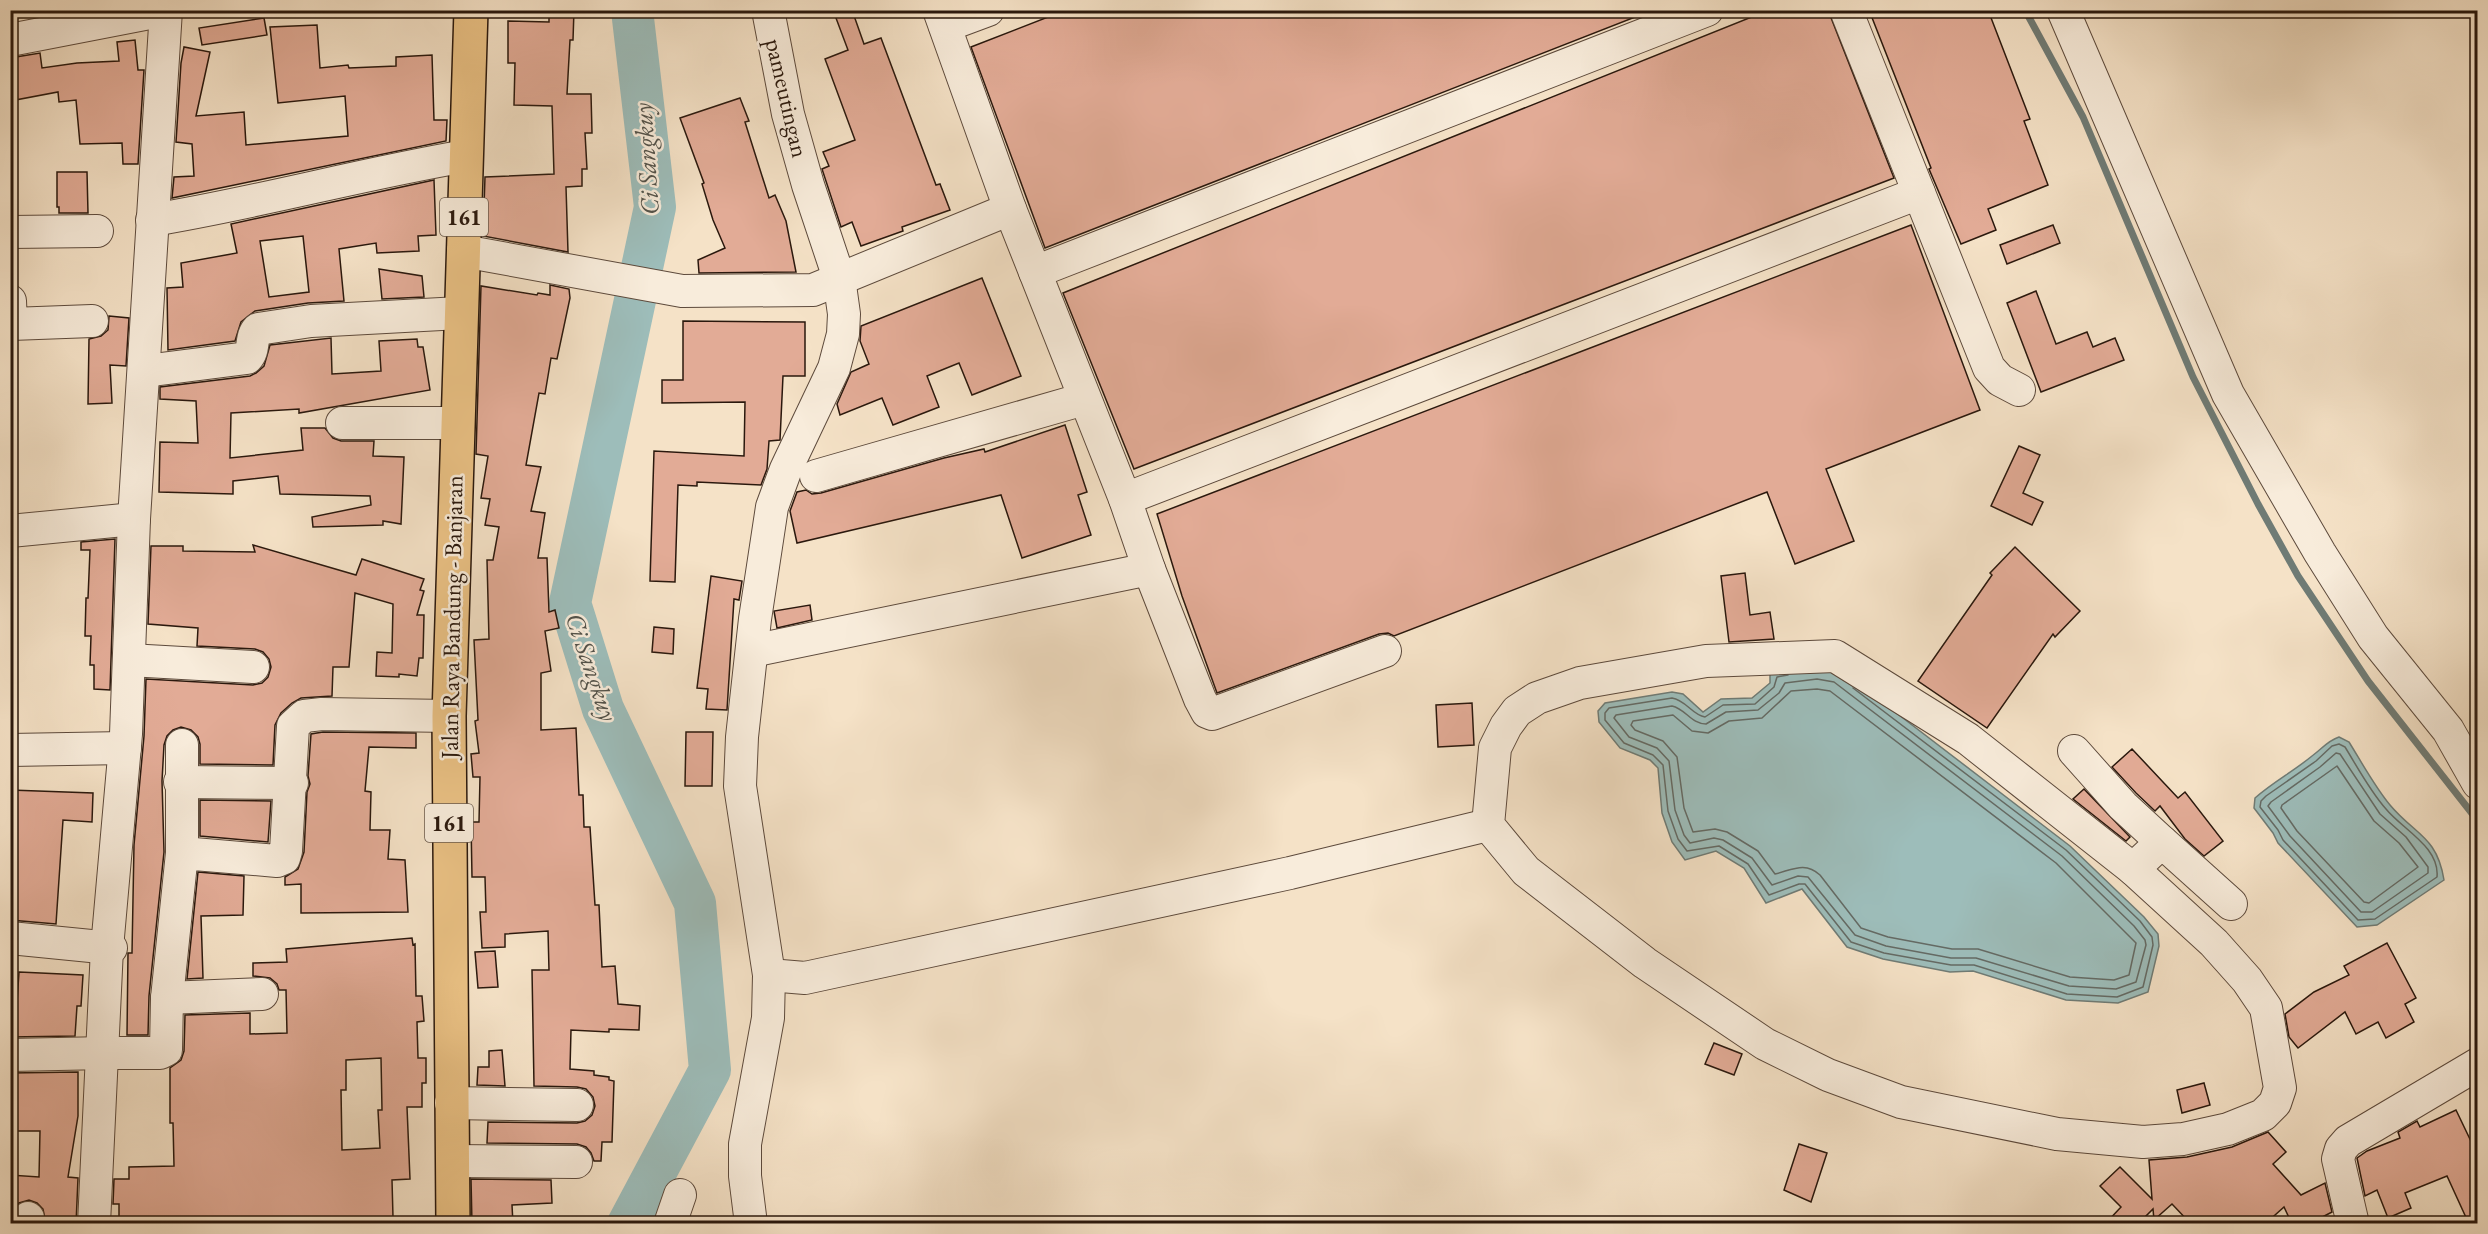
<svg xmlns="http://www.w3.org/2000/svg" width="2488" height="1234" font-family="'EB Garamond',serif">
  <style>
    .water { fill: #9dbdba; stroke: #6f7b75; stroke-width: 1.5 }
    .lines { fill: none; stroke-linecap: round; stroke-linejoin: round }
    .shore { stroke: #646a64; stroke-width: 1.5 }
    .stream { stroke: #6f7b75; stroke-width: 7 }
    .river { stroke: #9dbdba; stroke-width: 42 }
    .building { fill: #e2ab96; stroke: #2a180d; stroke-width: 1.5; fill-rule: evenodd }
    .minor-casing { stroke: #5d4a3c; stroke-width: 34 }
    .major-casing { stroke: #2a180d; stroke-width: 36 }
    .minor { stroke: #f8ecdb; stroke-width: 32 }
    .major { stroke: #eac184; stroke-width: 33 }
    .labels { text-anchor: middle; stroke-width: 5; stroke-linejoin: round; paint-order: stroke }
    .shield { fill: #f8ecdb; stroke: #68584b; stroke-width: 1.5 }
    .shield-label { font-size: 22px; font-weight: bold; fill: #2a180d }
    .street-label { font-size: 24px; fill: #2a180d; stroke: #f8ecdb }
    .water-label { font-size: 26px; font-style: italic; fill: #52524a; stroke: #f8ecdb }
  </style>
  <rect width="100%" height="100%" fill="#f5e2c7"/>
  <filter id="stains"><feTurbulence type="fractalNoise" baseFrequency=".00333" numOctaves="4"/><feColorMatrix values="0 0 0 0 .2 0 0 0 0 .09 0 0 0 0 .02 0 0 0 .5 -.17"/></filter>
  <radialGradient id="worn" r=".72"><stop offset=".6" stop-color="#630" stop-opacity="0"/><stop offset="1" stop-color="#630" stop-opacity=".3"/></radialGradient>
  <g class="water">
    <polygon points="1839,669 2070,846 2144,917 2158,934 2159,946 2148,992 2118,1003 2066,1000 1973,971 1950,972 1883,959 1847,947 1802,889 1766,903 1744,868 1716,851 1685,860 1672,842 1662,813 1658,768 1650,760 1620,748 1599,722 1598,711 1605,703 1672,692 1683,694 1703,712 1721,699 1752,698 1770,683 1770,671"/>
    <path d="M 2339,737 L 2349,742 C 2362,763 2375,787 2390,805 C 2415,835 2437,836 2444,880 L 2377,925 L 2357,927 L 2278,843 L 2273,833 L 2254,808 L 2255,798 C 2273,782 2294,771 2312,756 C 2322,749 2327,741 2339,737 Z"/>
  </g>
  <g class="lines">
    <g class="shore">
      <path d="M 1788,675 L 1777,677 L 1774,687 L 1755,704 L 1723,705 L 1705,717 C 1692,715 1686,700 1672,698 L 1609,708 L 1605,713 L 1605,720 L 1624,743 L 1653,755 L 1663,765 L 1668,811 L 1678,839 L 1687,851 L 1719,846 L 1748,864 L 1769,895 L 1799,884 L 1805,884 L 1851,942 L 1884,953 L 1951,965 L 1974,965 L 2067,994 L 2117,997 L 2143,987 L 2153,945 L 2152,937 L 2140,921 L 2066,850 L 1853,688"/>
      <path d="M 1817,679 L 1834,682 L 2062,856 L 2134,926 L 2145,940 L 2146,945 L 2136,982 L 2116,989 L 2069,986 L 1976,958 L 1951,958 L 1886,946 L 1855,935 L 1808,877 L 1798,876 L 1772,885 L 1752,858 L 1723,840 L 1714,838 L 1690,843 L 1684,835 L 1675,810 L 1669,761 L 1657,748 L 1629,737 L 1614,718 L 1616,715 L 1672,706 C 1686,709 1691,724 1706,724 L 1726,712 L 1758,710 L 1779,693 L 1785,683 Z"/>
      <path d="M 1817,689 L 1830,691 L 2056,863 L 2136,943 L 2129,975 L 2114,980 L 2070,977 L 1978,949 L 1952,949 L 1888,937 L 1861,928 L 1820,875 C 1805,861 1792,870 1775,874 L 1758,851 L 1727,832 L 1715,829 L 1693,832 L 1684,808 L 1677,757 L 1663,741 L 1635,730 L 1631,725 L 1633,721 L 1673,715 L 1692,731 L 1708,733 L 1729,721 L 1762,718 L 1791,691 Z"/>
      <path d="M 2339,744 L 2345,747 C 2358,768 2370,791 2386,809 C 2402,829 2440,847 2437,877 L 2375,919 L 2358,920 L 2283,840 L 2278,830 L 2260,807 L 2261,801 L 2266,796 L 2316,761 L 2332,746 Z"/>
      <polygon points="2336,753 2340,754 2380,814 2406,837 2428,867 2428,873 2372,912 2361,912 2290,836 2268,806 2271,802 2320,767"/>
      <polygon points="2337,766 2374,821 2399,843 2418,867 2369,903 2364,902 2297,831 2281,808 2282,805"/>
    </g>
    <polyline class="stream" points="2025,10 2083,117 2193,377 2258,504 2298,576 2368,681 2478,821"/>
    <polyline class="river" points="628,1224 710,1070 695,903 603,709 570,603 655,207 632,10"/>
  </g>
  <g class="building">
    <polygon points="549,10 574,10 573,40 570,40 567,94 591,94 592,133 585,133 587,169 582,169 582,186 566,187 568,252 483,236 485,177 554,174 552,106 514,105 515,63 508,63 508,21 549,22"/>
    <polygon points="833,10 852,10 864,44 881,38 936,185 940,184 950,210 902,227 903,231 861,246 852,222 841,227 822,169 829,166 823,152 855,140 825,59 848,50"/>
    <polygon points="1066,10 1648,10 1648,12 1045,248 971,47"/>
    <polygon points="1769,10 1828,10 1894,178 1134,469 1063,293"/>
    <polygon points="1869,10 1988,10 2030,119 2024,121 2048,185 1988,209 1996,230 1961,244 1929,169 1931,168"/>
    <polygon points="264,18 267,35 202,45 199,28"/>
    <polygon points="317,25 320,68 348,65 349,68 396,66 396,57 432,55 434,120 447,120 446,141 172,198 174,177 194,176 192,144 176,142 181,63 184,47 210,52 196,116 244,112 246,145 348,136 345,96 278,103 270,27"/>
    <polygon points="135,40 138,70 144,70 138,164 123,164 122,143 80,144 76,100 59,102 58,92 10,101 10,58 40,53 42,68 77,63 119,61 117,42"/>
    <polygon points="740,98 749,121 745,122 769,198 775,195 786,221 796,272 699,273 698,260 725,248 713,220 702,184 704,183 680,118"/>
    <polygon points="57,172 87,172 88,213 59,213 59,207 57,207"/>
    <path d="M 434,180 L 436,235 L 418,236 L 419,251 L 377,253 L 376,243 L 339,249 L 344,301 L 308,303 L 255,311 L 241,322 L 235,341 L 168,350 L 167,288 L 183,287 L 181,263 L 237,253 L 231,224 ZM 303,236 L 309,292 L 269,297 L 260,241 Z"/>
    <polygon points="1911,225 1980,410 1826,469 1854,541 1795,564 1767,492 1394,636 1388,633 1379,634 1217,693 1182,596 1157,514"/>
    <polygon points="2053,225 2060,243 2007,264 2000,245"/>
    <polygon points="379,269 422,276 424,297 382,299"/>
    <polygon points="982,278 1021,376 972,395 959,363 927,376 939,407 893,425 882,398 840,415 837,404 851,372 869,364 860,341 861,326"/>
    <polygon points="550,285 569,289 570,298 557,359 551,358 545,394 539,393 526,465 541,467 531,511 545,513 538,558 547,558 549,612 555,610 559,628 545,631 551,671 541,673 541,730 576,728 579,795 583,795 584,827 590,827 595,905 599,905 602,967 615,966 618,1004 640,1006 639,1030 609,1029 609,1032 571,1030 570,1069 594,1071 594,1075 609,1077 609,1080 614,1081 612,1142 602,1142 601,1161 594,1161 591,1153 586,1147 577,1144 487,1143 488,1122 577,1123 585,1121 592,1115 595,1106 593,1097 586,1089 577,1087 534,1086 532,970 549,970 548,931 505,934 505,947 482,948 480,912 486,912 485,877 472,877 471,822 479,822 480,777 473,777 471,754 479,753 475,721 478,720 474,640 489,639 487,560 493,560 499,527 485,525 490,499 481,498 488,456 476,454 481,286 537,295 538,293 550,295"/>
    <polygon points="2036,291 2056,344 2087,332 2093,347 2115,338 2124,360 2041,392 2007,303"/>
    <polygon points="109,316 129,318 126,366 110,365 112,403 88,404 89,339 101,336 108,330"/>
    <polygon points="683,321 805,322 805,376 783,376 780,440 769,441 767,469 761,485 697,482 697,486 678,485 675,582 650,581 654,451 744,456 745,402 662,403 662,380 683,380"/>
    <polygon points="331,338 332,374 381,371 379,341 417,339 418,347 423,347 430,390 299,413 299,409 231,413 230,458 303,450 301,428 325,428 333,438 341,441 374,441 373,456 404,457 401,524 383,521 383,525 313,527 312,517 371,505 370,496 280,494 278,476 233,481 233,494 159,492 160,442 198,443 196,401 160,399 160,387 250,376 256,373 264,366 270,345"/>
    <polygon points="1065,425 1087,492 1078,495 1091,535 1022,558 1001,495 797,543 790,511 797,492 806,490 812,494 821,493 944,458 984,449 985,452"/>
    <polygon points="2019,446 2040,455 2023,493 2043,502 2032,525 1991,506"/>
    <polygon points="115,539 110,690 94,689 94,665 90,665 91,636 85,636 86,598 88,598 90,550 81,550 81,542"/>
    <polygon points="253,545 356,575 362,559 424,579 420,590 424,591 417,615 424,615 423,658 419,658 417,676 399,674 399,677 376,676 377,652 392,653 393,604 355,593 349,667 333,667 332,696 301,698 292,703 281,713 275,725 273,765 200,764 200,744 198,737 191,730 181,727 173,730 167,736 164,745 162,781 164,852 149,996 148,1035 127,1035 128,953 132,953 134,845 144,736 146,679 253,685 262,683 268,677 271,667 269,659 263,652 255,649 197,646 198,628 148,624 151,546 183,546 183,551 255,552"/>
    <polygon points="2015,547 2080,611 2055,637 2053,634 1987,728 1918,681 1992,575 1990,573"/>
    <polygon points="1745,573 1750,615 1770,612 1774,639 1729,642 1721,576"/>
    <polygon points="711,576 742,581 739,600 734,599 727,710 706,709 708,689 697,688"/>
    <polygon points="810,605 812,620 777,628 774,611"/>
    <polygon points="654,627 674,629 673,654 652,652"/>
    <polygon points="1472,703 1474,745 1438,747 1436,705"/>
    <polygon points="323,732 416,733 416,748 369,747 365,791 371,792 370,830 390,830 388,859 405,860 408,912 301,913 301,884 285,885 285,877 298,869 304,852 307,792 310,784 308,776 311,734"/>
    <polygon points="686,732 713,732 712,786 685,786"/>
    <polygon points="2132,749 2178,798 2185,792 2223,841 2204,856 2185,839 2160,806 2155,811 2136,793 2112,767"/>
    <polygon points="2084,789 2130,837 2126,841 2073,799"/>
    <polygon points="10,790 93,793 92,822 63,820 56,924 10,920"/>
    <polygon points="200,800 271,801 268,842 200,836"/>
    <polygon points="198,872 244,876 243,915 201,916 203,978 187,979"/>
    <path d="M 412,938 L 413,945 L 415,944 L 416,996 L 422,996 L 424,1021 L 417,1022 L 418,1058 L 426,1058 L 426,1083 L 422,1083 L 422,1107 L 407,1107 L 410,1179 L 392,1180 L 393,1217 L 360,1218 L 360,1224 L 119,1224 L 119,1204 L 113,1204 L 114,1179 L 129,1179 L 129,1167 L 174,1166 L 173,1123 L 170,1123 L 170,1068 L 181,1060 L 184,1051 L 185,1015 L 250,1013 L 250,1034 L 287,1033 L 286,990 L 279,990 L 277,984 L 270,978 L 253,976 L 253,963 L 287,962 L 286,949 ZM 381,1058 L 382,1110 L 378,1110 L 380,1148 L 342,1150 L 341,1090 L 346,1090 L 346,1060 Z"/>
    <polygon points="2387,943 2416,998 2405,1004 2414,1022 2386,1038 2378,1022 2356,1034 2345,1012 2298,1048 2289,1037 2285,1014 2314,992 2349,975 2344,966"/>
    <polygon points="495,951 498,987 478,988 475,952"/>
    <polygon points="19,972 83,975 81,1006 77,1006 75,1036 10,1037 10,1017 16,1017"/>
    <polygon points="1714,1043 1742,1054 1734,1075 1705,1064"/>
    <polygon points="502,1050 505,1086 477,1085 478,1067 489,1067 489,1051"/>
    <polygon points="78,1072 78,1116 68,1177 78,1178 76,1224 46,1224 43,1209 37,1203 29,1200 19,1203 13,1209 10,1216 10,1175 39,1177 40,1131 10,1131 10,1073"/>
    <polygon points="2204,1083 2210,1105 2182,1113 2177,1090"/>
    <polygon points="2456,1110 2478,1156 2478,1224 2469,1224 2447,1176 2405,1193 2411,1208 2388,1218 2377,1190 2365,1196 2357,1158 2367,1151 2400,1138 2398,1132 2417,1121 2420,1127"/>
    <polygon points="2268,1132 2286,1152 2273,1164 2301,1195 2325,1183 2332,1212 2309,1224 2292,1224 2284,1207 2265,1224 2191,1224 2172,1204 2154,1220 2153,1209 2138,1224 2105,1224 2121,1207 2100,1186 2120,1167 2152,1199 2149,1160 2187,1157 2232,1147"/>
    <polygon points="1799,1144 1827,1153 1811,1202 1784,1190"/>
    <polygon points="471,1179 551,1180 552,1203 512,1205 513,1224 472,1224"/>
  </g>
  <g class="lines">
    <g class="minor-casing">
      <g id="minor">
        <polyline points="939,10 1010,209"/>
        <polyline points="2063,10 2228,394 2320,553 2373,637 2448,730 2478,783"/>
        <polyline points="945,26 988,10"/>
        <polyline points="10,40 165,10"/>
        <polyline points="1919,193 1989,368 2000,380 2019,390"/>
        <path d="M 152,220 C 257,203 360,174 466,156"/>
        <polyline points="10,232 97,231"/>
        <polyline points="463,251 682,291 813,290 1010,209 1125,499 1149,569 752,651"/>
        <polyline points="1035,272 1707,10"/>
        <polyline points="10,301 11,324 92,321"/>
        <path d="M 145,371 L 247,358 C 255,350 250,337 258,329 L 311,321 L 460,313"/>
        <polyline points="342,423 457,423"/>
        <polyline points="816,476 1084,399"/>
        <polyline points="1125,499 1919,193 1846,10"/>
        <polyline points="10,531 134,519"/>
        <polyline points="1149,569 1200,699 1207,712 1212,714 1385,651"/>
        <polygon points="1835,656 1968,739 2133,869 2214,943 2247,980 2266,1008 2280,1088 2275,1103 2263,1115 2228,1129 2183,1139 2143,1142 2057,1134 1901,1102 1828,1075 1765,1044 1645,963 1526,871 1488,825 1495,748 1506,726 1517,711 1537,698 1580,683 1706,661"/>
        <polyline points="129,660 253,667"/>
        <polyline points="182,745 182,853"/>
        <polyline points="10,750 125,748 123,748"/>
        <polyline points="2074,751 2123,806 2162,842"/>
        <polyline points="180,782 292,783"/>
        <polyline points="2133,869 2162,842 2231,904"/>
        <polyline points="10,938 111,948 107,948"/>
        <polyline points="769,975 805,978 1290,873 1488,825"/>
        <polyline points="167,998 262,994"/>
        <polyline points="101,1053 160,1053 166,1050 167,998 182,853 277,861 284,858 286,851 293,726 304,716 322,714 449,716"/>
        <polyline points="10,1055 106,1053 101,1053"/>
        <polyline points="451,1103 577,1105"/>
        <polyline points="453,1161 576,1162"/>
        <polyline points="28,1224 28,1218"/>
        <polyline points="94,1224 107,948 126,734 134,519 166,10"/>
        <polyline points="670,1224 680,1195"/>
        <polyline points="751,1224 745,1176 745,1144 768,1018 769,975 740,786 742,737 755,619 772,507 786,469 834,368 843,334 844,314 839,278 808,185 788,114 768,10"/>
        <polyline points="2353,1224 2338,1159 2341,1149 2348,1141 2478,1064"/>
      </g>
    </g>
    <g class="major-casing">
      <polyline id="major" points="453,1224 449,716 471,10"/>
    </g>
    <use href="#minor" class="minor"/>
    <use href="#major" class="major"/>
  </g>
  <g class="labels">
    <g class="shield">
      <rect x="440" y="198" width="48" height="38" rx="4.5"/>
      <rect x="425" y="804" width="48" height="38" rx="4.5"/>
    </g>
    <g class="shield-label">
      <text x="464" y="225">161</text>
      <text x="449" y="831">161</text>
    </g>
    <g class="street-label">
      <text transform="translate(787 98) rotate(77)" y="8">pameutingan</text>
      <text transform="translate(452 617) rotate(-89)" y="8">Jalan Raya Bandung - Banjaran</text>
    </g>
    <g class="water-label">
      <text transform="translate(646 159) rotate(-94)" y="9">Ci Sangkuy</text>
      <text transform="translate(592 667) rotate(71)" y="9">Ci Sangkuy</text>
    </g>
  </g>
  <rect width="2488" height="1234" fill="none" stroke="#f5e2c7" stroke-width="36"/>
  <rect x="12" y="12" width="2464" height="1210" fill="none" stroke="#2a180d" stroke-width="3"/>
  <rect x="18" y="18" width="2452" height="1198" fill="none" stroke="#2a180d" stroke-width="1.5"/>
  <rect width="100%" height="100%" filter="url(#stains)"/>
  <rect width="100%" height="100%" fill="url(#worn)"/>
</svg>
